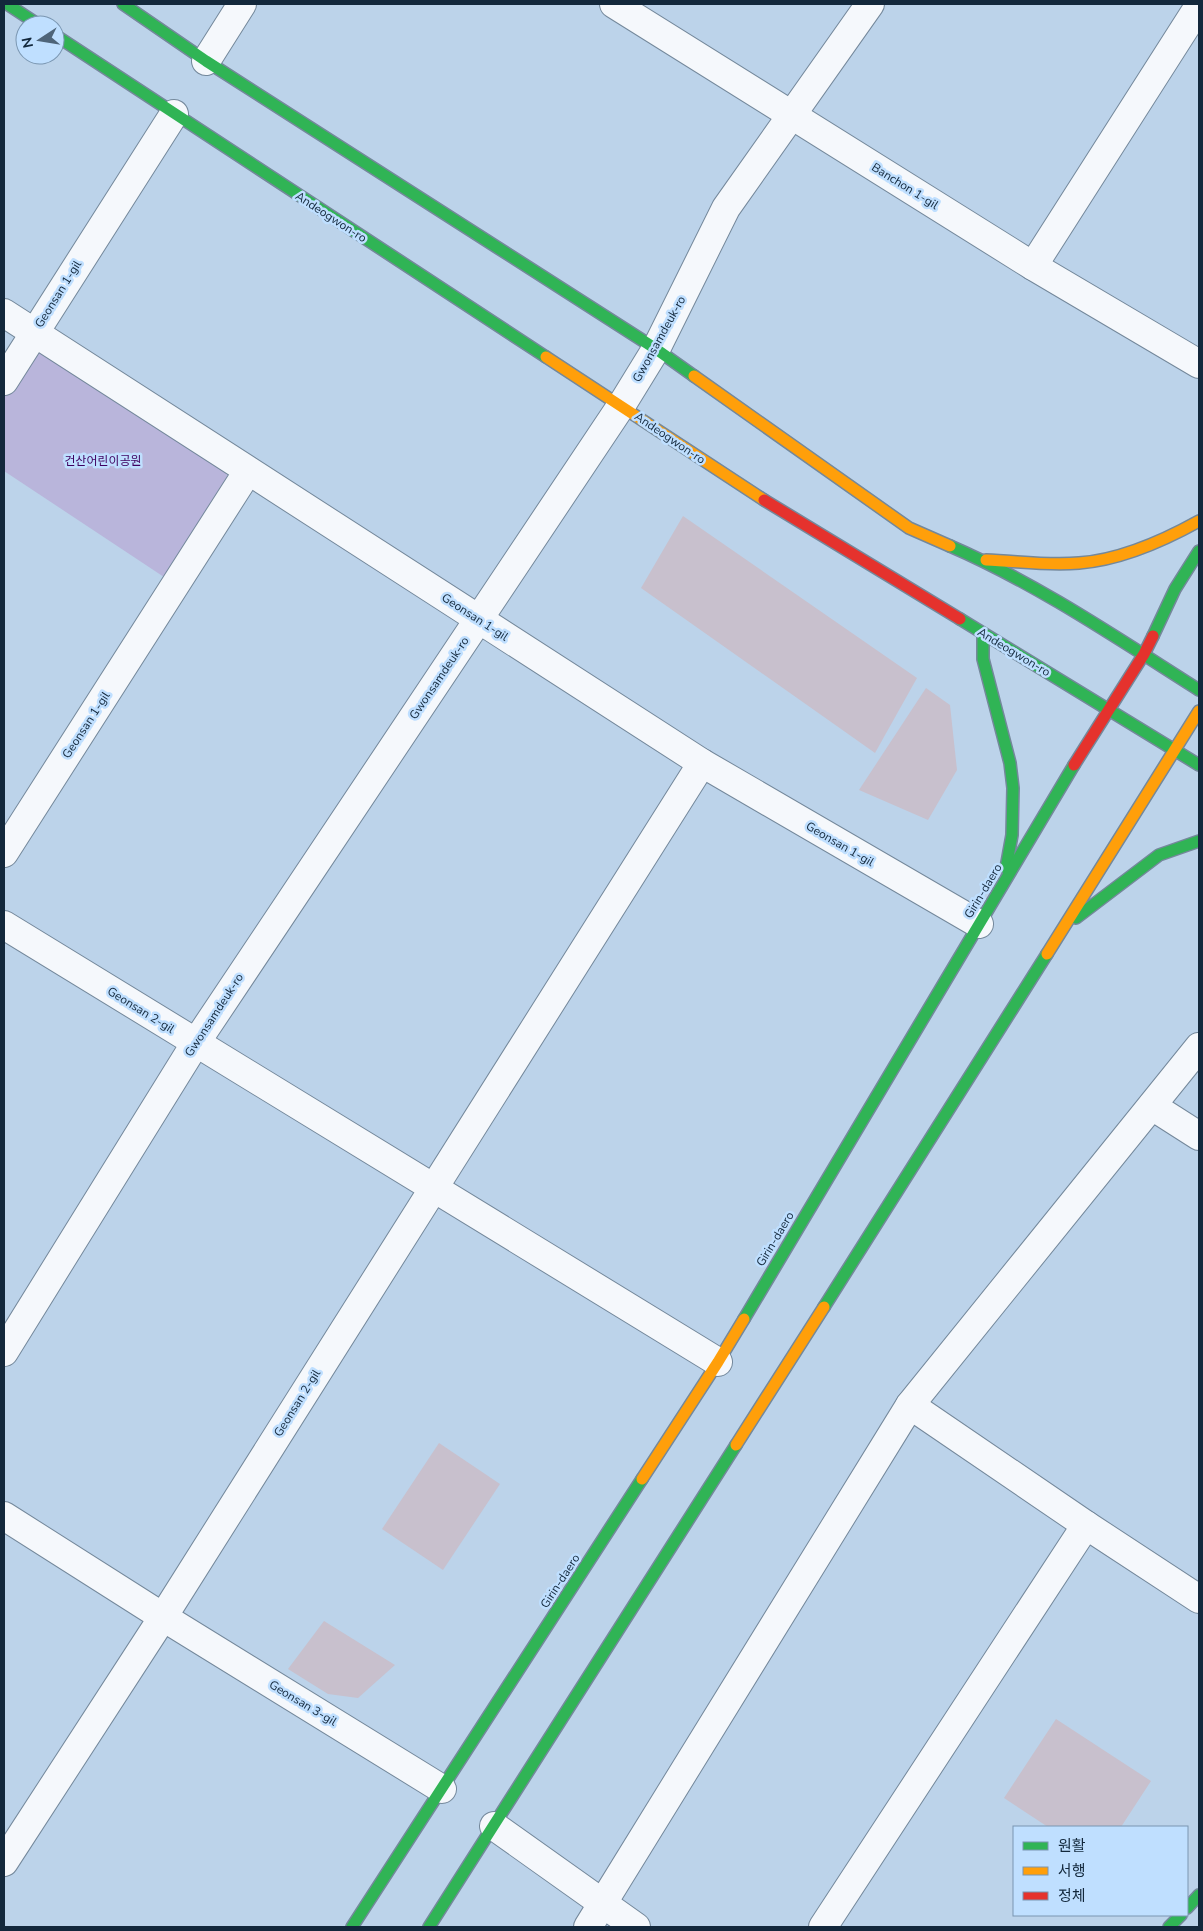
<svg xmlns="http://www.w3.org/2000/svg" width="1203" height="1931" font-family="'Nunito Sans','Noto Sans KR',sans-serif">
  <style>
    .green { fill: #b9b5db }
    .building { fill: #c8c0cd }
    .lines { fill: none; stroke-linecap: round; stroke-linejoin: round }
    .street-casing { stroke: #74889b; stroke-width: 30 }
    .fast-casing { stroke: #74889b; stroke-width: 14 }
    .slow-casing { stroke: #74889b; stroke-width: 14 }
    .jam-casing { stroke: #74889b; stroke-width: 14 }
    .street { stroke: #f5f8fc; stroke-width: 28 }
    .fast { stroke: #30b455; stroke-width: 11 }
    .slow { stroke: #ff9f0a; stroke-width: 11 }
    .jam { stroke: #e5322d; stroke-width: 11 }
    .labels { text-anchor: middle; stroke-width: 5; stroke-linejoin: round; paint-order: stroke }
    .street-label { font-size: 12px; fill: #13283c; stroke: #bfdfff }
    .park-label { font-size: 12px; fill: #3f015f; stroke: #bfdfff }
  </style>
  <rect width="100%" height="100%" fill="#bcd3ea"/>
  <polygon class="green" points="47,349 224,466 230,485 167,579 4,471 4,393 28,356"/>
  <g class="building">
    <polygon points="683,516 917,678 875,753 641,588"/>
    <polygon points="926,688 950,705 957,770 928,820 859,790"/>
    <polygon points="439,1443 500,1484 443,1570 382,1529"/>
    <polygon points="324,1621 395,1665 358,1698 328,1694 288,1669"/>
    <polygon points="1056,1719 1151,1781 1121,1827 1048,1827 1004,1798"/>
  </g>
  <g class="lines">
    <g class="street-casing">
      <g id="street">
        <polyline points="614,4 1033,266 1199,364"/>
        <polyline points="206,61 242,4"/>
        <polyline points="1033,266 1199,6"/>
        <polyline points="4,313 702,763 979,924"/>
        <polyline points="4,381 174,114"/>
        <polyline points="4,853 248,471"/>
        <polyline points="4,925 718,1362"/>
        <polyline points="1152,1106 1199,1136"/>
        <polyline points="4,1352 195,1044 621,406 656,349 726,208 870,4"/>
        <polyline points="910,1405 1086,1525 1199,1599"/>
        <polyline points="4,1516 163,1617 442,1789"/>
        <polyline points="494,1826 636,1927"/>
        <polyline points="4,1862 163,1617 702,763"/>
        <polyline points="588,1927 910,1405 1199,1047"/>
        <polyline points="823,1927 1086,1525"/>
      </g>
    </g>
    <g class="fast-casing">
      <g id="fast">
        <polyline points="7,4 39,25"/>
        <polyline points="123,4 206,61 656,349 694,376"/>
        <polyline points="55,35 546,357"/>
        <path d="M 950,546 C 1036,583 1120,640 1199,690"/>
        <polyline points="960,619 1199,765"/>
        <polyline points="983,634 983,659 1010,763 1013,788 1012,835 1006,868"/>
        <polyline points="1153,636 1175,589 1199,551"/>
        <polyline points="1076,918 1159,855 1199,841"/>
        <polyline points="824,1307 1047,954"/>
        <polyline points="744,1319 1074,765"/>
        <polyline points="1187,1908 1199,1895"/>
        <polyline points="352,1927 642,1479"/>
        <polyline points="429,1927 736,1445"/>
        <polyline points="1169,1927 1181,1915"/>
      </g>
    </g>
    <g class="slow-casing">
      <g id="slow">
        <polyline points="546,357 764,500"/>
        <polyline points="694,376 909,528 950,546"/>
        <path d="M 986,560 C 1017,561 1048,566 1079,563 C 1121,560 1163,541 1199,521"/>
        <polyline points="1047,954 1199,711"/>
        <polyline points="736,1445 824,1307"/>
        <polyline points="642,1479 718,1362 744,1319"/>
      </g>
    </g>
    <g class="jam-casing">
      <g id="jam">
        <polyline points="764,500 960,619"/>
        <polyline points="1074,765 1144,654 1153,636"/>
      </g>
    </g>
    <use href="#street" class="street"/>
    <use href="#fast" class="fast"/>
    <use href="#slow" class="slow"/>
    <use href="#jam" class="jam"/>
  </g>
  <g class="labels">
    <g class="street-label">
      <text transform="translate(905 186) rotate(32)" y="4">Banchon 1-gil</text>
      <text transform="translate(331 217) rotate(33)" y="4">Andeogwon-ro</text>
      <text transform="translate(58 294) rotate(-58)" y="4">Geonsan 1-gil</text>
      <text transform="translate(659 339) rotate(-61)" y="4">Gwonsamdeuk-ro</text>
      <text transform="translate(670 438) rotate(34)" y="4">Andeogwon-ro</text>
      <text transform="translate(475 617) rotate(33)" y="4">Geonsan 1-gil</text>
      <text transform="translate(1014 652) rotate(31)" y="4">Andeogwon-ro</text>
      <text transform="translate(439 678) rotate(-56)" y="4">Gwonsamdeuk-ro</text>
      <text transform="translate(86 725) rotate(-57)" y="4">Geonsan 1-gil</text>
      <text transform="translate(840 844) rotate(30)" y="4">Geonsan 1-gil</text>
      <text transform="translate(983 891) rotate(-59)" y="4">Girin-daero</text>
      <text transform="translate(141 1010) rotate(32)" y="4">Geonsan 2-gil</text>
      <text transform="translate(214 1015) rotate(-57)" y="4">Gwonsamdeuk-ro</text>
      <text transform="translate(775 1239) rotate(-59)" y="4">Girin-daero</text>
      <text transform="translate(297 1403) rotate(-58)" y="4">Geonsan 2-gil</text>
      <text transform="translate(560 1581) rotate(-57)" y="4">Girin-daero</text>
      <text transform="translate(303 1703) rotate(31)" y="4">Geonsan 3-gil</text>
    </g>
    <g class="park-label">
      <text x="103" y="465">건산어린이공원</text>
    </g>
  </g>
  <rect width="1203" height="1931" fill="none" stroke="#13283c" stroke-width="10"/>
  <rect x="1013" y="1826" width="175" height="90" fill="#bfdfff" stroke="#7a96b1"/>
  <rect x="1023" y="1842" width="25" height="8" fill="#30b455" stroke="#7a96b1"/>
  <text x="1058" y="1851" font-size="15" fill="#13283c">원활</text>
  <rect x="1023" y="1867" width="25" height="8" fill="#ff9f0a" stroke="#7a96b1"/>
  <text x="1058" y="1876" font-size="15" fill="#13283c">서행</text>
  <rect x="1023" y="1892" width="25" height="8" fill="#e5322d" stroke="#7a96b1"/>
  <text x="1058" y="1901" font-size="15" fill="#13283c">정체</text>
  <g transform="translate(40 40) rotate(258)"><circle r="24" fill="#bfdfff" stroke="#7a96b1"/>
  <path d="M0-4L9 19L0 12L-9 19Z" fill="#4e6479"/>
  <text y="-8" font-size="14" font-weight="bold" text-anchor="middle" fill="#13283c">N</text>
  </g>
</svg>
